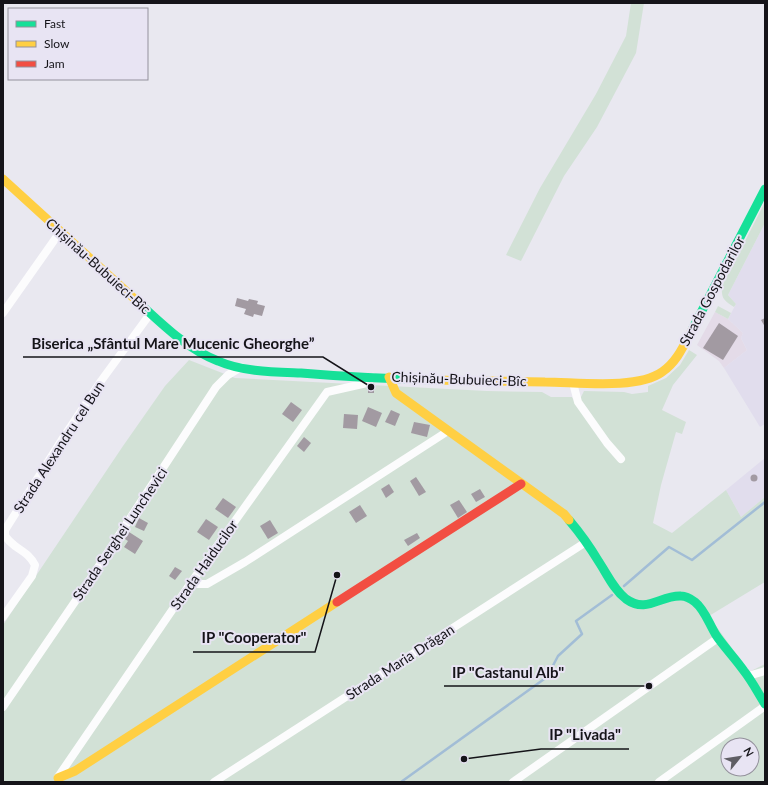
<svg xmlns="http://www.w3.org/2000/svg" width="768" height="785" font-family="Lato,sans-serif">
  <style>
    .commercial { fill: #e4dbe8 }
    .built { fill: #e1dded }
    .green { fill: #d2e1d6; fill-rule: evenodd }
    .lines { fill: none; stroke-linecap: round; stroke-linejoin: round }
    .stream { stroke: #a2bdd6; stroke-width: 2.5 }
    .building { fill: #a29aa2 }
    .street { stroke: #fcfcfd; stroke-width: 8 }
    .fast { stroke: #16e098; stroke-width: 9 }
    .slow { stroke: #ffcf43; stroke-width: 9 }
    .jam { stroke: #f24e42; stroke-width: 9 }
    .labels { text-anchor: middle; stroke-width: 4; stroke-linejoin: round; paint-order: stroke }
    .street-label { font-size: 14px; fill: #151419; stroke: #e8e4f3 }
    .leader { fill: none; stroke: #151419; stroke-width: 1.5 }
    .callout-dot { fill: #151419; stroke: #e8e4f3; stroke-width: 1.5 }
    .callout-label { font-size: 15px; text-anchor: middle; font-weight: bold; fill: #151419; stroke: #e8e4f3; stroke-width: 4; stroke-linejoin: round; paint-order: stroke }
  </style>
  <rect width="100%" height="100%" fill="#e9e8f0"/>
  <polygon class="commercial" points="715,312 728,319 743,333 741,338 747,350 724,368 719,361 697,345"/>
  <g class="built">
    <polygon points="765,223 765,424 760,427 724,368 747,350 741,338 743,333 728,319 736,304 728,295"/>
    <polygon points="765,458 765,497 741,517 726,490"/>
  </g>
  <g class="green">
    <polygon points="631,3 644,3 636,53 597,127 564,176 521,261 506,255 540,188 596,94 626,36"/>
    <path d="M 765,202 L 765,223 L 728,295 L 736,304 L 734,307 C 724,300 721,299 722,286 Z"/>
    <polygon points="718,306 731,313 728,319 715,312"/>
    <path d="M 689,350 L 697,355 L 673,385 L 662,410 L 686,422 L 682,434 L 676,432 L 661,485 L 653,523 L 672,533 L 726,490 L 741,517 L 765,497 L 765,582 L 709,616 L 749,672 L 765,664 L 765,782 L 3,782 L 3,625 L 123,446 L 165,386 L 189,360 L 235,378 L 487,391 L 542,392 L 551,397 L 572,397 L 573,399 L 581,397 L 584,391 L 624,392 L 632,394 L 648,392 L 648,386 L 666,378 L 680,365 ZM 728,745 L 752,745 L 752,769 L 728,769 Z"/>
  </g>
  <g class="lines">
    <g class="stream">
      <polyline points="624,586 669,547 692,560 765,502"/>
      <polyline points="401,782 547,677 558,656 582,634 576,621 612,595"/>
    </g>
  </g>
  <g class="building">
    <polygon points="237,298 248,301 249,299 258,301 257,304 265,306 262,316 254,314 253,317 244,314 246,309 235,306"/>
    <polygon points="765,318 765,327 761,320"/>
    <polygon points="719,323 738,336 723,360 703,348"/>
    <polygon points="368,388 374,389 374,393 368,393"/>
    <polygon points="291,402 302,410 293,422 282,414"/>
    <polygon points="368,407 382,413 376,427 362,421"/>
    <polygon points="391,410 400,414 395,426 385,422"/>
    <polygon points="344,414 358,415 357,429 343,428"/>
    <polygon points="414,422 430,425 427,437 411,433"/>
    <polygon points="304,437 311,443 304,452 297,446"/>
    <circle cx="754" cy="478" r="3.5"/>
    <polygon points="416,477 426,492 419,496 410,481"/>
    <polygon points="389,484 394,492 386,498 381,489"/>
    <polygon points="480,489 485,497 476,502 471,494"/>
    <polygon points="223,498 236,507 228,518 215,509"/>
    <polygon points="459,500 467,512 458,518 450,505"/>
    <polygon points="360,505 367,516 356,523 349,512"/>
    <polygon points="139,518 148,523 144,531 135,527"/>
    <polygon points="206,519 218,527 209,540 197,532"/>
    <polygon points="270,520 278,533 268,539 260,526"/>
    <polygon points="129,532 143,541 135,554 124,547 128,541 125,539"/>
    <polygon points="417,533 420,538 408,546 404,540"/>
    <polygon points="175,567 182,571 175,580 169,576"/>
  </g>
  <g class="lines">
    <g class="street">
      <polyline points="3,313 60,232"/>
      <polyline points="573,383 578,402 607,443 621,459"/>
      <polyline points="190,584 207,584 245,562 448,431"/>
      <path d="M 3,617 L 32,576 L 35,565 C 30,555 23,552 15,546 C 11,543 8,540 5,536 L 5,530 L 63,438 L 101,381 L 150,314"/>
      <polyline points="748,676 765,671"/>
      <polyline points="3,707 85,587 216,387 228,375 241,367"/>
      <polyline points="58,777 190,584 327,392 367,383 373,377"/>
      <polyline points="214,782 586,542"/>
      <polyline points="513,782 718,638"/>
      <polyline points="659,782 765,706"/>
    </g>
    <g class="fast">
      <path d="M 138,302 C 162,324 187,349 218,361 C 243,372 274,372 301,373 C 348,377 394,379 441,380"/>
      <polyline points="692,330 765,189"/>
      <path d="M 569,520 C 580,533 590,547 599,562 C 607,574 614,590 626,599 C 647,614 660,595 681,596 C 686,596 691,599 695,602 C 705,610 709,624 716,635 C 724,647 735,658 744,671 C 752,681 758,693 765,704"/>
    </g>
    <g class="slow">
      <polyline points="3,179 138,302"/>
      <polyline points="389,377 396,393 564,514 569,520"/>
      <path d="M 441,380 C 475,381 510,381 545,382 C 576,382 637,390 662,372 C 677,362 684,345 692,330"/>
      <polyline points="58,778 75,771 337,602"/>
    </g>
    <polyline class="jam" points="337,602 521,484"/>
  </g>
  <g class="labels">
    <g class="street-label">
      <text transform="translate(98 266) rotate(42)" y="5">Chișinău-Bubuieci-Bîc</text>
      <text transform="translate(712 291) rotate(-62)" y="5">Strada Gospodarilor</text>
      <text transform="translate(459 379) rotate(2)" y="5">Chișinău-Bubuieci-Bîc</text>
      <text transform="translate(59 447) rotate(-57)" y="5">Strada Alexandru cel Bun</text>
      <text transform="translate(120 534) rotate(-56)" y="5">Strada Serghei Lunchevici</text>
      <text transform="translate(204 565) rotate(-55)" y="5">Strada Haiducilor</text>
      <text transform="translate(400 662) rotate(-33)" y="5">Strada Maria Drăgan</text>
    </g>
  </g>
  <path class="leader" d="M371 387L323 357H23M337 575L315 652H193M649 686L573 686H444M464 759L541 749H629"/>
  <g class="callout-dot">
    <circle cx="371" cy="387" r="4"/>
    <circle cx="337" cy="575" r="4"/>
    <circle cx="649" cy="686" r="4"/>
    <circle cx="464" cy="759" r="4"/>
  </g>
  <g class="callout-label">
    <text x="173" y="349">Biserica „Sfântul Mare Mucenic Gheorghe”</text>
    <text x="254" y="643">IP "Cooperator"</text>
    <text x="508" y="678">IP "Castanul Alb"</text>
    <text x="585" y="740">IP "Livada"</text>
  </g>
  <rect width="768" height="785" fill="none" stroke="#151419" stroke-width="8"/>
  <rect x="8" y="8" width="140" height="72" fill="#e8e4f3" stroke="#94919c"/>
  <rect x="16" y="21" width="20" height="6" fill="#16e098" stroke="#94919c"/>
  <text x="44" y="28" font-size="12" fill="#151419">Fast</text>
  <rect x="16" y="41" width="20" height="6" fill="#ffcf43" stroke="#94919c"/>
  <text x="44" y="48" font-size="12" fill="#151419">Slow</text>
  <rect x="16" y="61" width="20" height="6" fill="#f24e42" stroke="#94919c"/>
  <text x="44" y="68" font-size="12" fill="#151419">Jam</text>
  <g transform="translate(740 757) rotate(60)"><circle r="19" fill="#e8e4f3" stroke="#94919c"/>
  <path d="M0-3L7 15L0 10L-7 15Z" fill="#5f5e64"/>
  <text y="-6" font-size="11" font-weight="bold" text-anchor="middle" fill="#151419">N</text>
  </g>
</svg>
